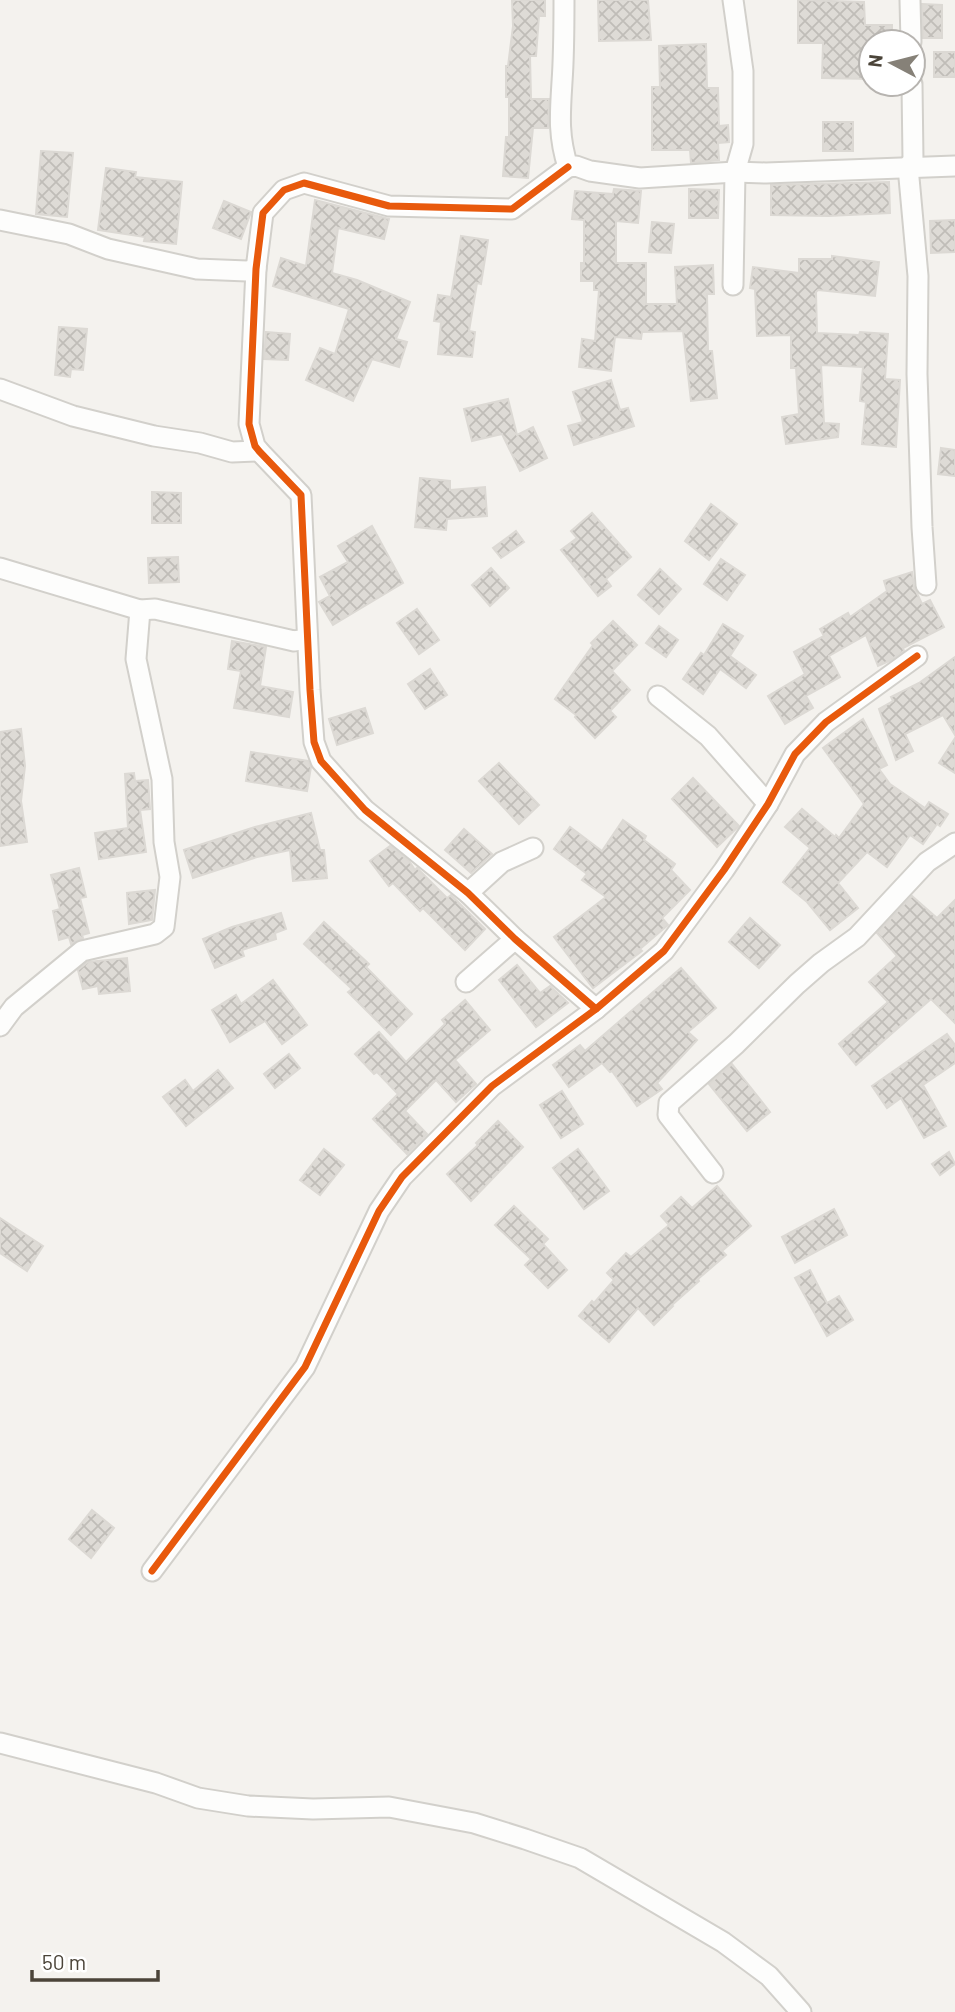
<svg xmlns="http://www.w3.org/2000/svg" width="955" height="2012" font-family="Barlow,sans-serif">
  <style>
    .building { fill: url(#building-cross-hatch); stroke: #dcd9d4; stroke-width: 2 }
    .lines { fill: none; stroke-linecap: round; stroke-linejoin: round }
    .street-casing { stroke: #d2d0cb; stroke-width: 23 }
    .street { stroke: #fdfdfc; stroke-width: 19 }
    .cycleway-casing { stroke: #fff; stroke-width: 11 }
    .cycleway { stroke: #e8590c; stroke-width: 7 }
  </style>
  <defs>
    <pattern id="building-cross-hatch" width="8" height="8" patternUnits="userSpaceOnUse" patternTransform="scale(1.75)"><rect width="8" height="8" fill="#dedbd6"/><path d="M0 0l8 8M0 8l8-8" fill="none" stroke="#c0bdb8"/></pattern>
  </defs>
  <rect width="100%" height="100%" fill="#f4f2ee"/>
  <g class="building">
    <polygon points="512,0 545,0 545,16 539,16 536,56 530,56 531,99 549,99 548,128 533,128 528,178 503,176 506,137 509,137 509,97 506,97 506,66 508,66 513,26"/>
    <polygon points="598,0 648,0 651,40 599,41"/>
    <polygon points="798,0 864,2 865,25 892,25 892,40 871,40 871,79 822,78 823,43 798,43"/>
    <polygon points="922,4 942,5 942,38 923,38"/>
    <polygon points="706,44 707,88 718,88 719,126 728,125 729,142 718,143 719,160 691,163 690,150 652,150 652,87 660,87 659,46"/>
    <rect x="934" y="52" width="21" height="25"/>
    <rect x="823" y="122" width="30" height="29"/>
    <polygon points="41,151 73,153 67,217 36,214"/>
    <polygon points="106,168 136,172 135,177 182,182 176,244 144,241 145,237 98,230"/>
    <polygon points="889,182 890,213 828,216 771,215 771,185"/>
    <polygon points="614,189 641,191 638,223 616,221 616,263 646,263 646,304 677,304 675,267 713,265 714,294 707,294 708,351 712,351 717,398 691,401 683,331 642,332 641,339 615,337 611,371 579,367 582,339 595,341 599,290 594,290 594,281 581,281 581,263 584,263 584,220 572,219 575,191 613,194"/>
    <polygon points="689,189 719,190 718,218 689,218"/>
    <polygon points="315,200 389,219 384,239 338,228 332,273 357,280 410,302 396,339 407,342 399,367 372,359 353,401 306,380 320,348 335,354 349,309 273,286 281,258 306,266"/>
    <polygon points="224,201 251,212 241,239 213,228"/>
    <polygon points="955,220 955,252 931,253 930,221"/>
    <polygon points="652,222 674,224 671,253 649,252"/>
    <polygon points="461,236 488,240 481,284 477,283 469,331 475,332 472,357 438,354 441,322 434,321 438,295 451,297"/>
    <polygon points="832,256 879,262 875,296 818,290 816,292 817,333 859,335 860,332 888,334 885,379 900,380 896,447 862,444 866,402 860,401 863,367 821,365 824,423 839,424 838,437 786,444 782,417 799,414 796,368 791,368 791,335 757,336 755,289 750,288 753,267 799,273 799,259 832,259"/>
    <polygon points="59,327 87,329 83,370 71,369 70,377 55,375"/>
    <polygon points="266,332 290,334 288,360 264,359"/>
    <polygon points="611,380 620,410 628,408 634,426 574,445 568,426 583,422 573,392"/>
    <polygon points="508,399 517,435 533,427 547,458 520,471 502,434 472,441 464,409"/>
    <polygon points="941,448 955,450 955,476 938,474"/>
    <polygon points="420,478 450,481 450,490 485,487 487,516 447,519 446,530 415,527"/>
    <polygon points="152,492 181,493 181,523 152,523"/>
    <polygon points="711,504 737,524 709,560 685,541"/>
    <polygon points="592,513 631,557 606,579 611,586 598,596 561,550 577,538 571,531"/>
    <polygon points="372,526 403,583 333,625 319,602 330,596 320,577 348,562 338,546"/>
    <polygon points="516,531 524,542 501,558 493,548"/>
    <polygon points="178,557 179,582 149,583 148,558"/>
    <polygon points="721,559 745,575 727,600 704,584"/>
    <polygon points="491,568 509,588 490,606 472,585"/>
    <polygon points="660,569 681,589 659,614 638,595"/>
    <polygon points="912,572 914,587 922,604 930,600 944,627 903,648 904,651 889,661 878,666 866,635 829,656 840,677 806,696 813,708 785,724 768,696 805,674 794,652 824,636 820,629 848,613 850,617 887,591 884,581"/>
    <polygon points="417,609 439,640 419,654 397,623"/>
    <polygon points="613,621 637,645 612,671 630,690 610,711 616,717 595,738 575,717 576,715 555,699 593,645 591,643"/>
    <polygon points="723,624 743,636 730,656 756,675 746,688 720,669 703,694 683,679 701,653 704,655"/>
    <polygon points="659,626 678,640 666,657 646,643"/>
    <polygon points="232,641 266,647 260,686 293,692 289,717 234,708 241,671 228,669"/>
    <polygon points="955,657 955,735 943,715 905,734 913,751 896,760 879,709 893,701 891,697 919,683"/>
    <polygon points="430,669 447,695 425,709 408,684"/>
    <polygon points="365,708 373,733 337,745 329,719"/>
    <polygon points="863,719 887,765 879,769 890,784 925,808 929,802 948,814 940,826 937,824 923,844 910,835 887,867 867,852 838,883 858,908 830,930 807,902 783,882 810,848 785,827 802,809 835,837 836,835 839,838 864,804 823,748"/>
    <polygon points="21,729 25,766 21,801 27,842 0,846 0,732"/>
    <polygon points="955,738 955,773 939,763"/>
    <polygon points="251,752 308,761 311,767 307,791 246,781"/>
    <polygon points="499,763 539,805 519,824 479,781"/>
    <polygon points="134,773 135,781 148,780 150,809 140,810 146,852 99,859 95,833 128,828 125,774"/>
    <polygon points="693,778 739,826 717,847 672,799"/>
    <polygon points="311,813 320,850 324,850 327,878 293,881 290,850 257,857 193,878 184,850 255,827"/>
    <polygon points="623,820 646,836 644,840 675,864 671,870 690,890 662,918 668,925 640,949 642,951 593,988 554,937 606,897 582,880 587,874 554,849 570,827 602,851"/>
    <polygon points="464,829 492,854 471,873 445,850"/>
    <polygon points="390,846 409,861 415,870 417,868 447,898 451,895 485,929 465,950 423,908 420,911 393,883 389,886 370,861"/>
    <polygon points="79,868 86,897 80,898 89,933 82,935 83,938 71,944 69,937 59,940 53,911 60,909 51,875"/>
    <polygon points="155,890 152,920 129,924 127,893"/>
    <polygon points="912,896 937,918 955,900 955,1023 931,999 856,1065 839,1044 888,1002 869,982 897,956 877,933"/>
    <polygon points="281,913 286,929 275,933 276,939 242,950 244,956 215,968 203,939 232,927"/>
    <polygon points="750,918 780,945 759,968 729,942"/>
    <polygon points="324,922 369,964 366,967 412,1014 391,1035 348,992 352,989 304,944"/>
    <polygon points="127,958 130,991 99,994 98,986 83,989 78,970 88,962"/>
    <polygon points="517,965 540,993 550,986 568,1003 536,1027 499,980"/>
    <polygon points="681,968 716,1008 688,1032 697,1040 657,1083 662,1089 637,1106 612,1071 610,1072 602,1063 569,1087 553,1065 580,1045 585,1051"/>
    <polygon points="273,980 307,1025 282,1044 265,1021 230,1042 212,1010 236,995 241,1004"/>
    <polygon points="465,1000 490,1030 455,1060 476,1084 456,1102 436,1080 405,1111 427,1134 407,1154 373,1119 398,1094 377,1072 374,1074 355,1054 379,1032 406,1062 445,1024 442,1020"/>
    <polygon points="947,1034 955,1045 955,1063 923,1085 946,1126 924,1138 901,1098 887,1108 872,1086"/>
    <polygon points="289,1054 300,1068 275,1088 264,1074"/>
    <polygon points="732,1064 770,1112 747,1131 709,1084"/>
    <polygon points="218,1070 233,1088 186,1126 163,1097 185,1080 193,1091"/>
    <polygon points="562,1091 583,1124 561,1138 540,1105"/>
    <polygon points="498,1121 523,1147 471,1201 447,1174 478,1145 476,1143"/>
    <polygon points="324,1149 344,1165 320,1195 300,1180"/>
    <polygon points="578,1149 609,1191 584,1209 553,1168"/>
    <polygon points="949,1152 955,1164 940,1175 932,1164"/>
    <polygon points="717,1186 751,1226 722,1251 726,1255 698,1279 699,1281 672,1305 673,1306 654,1325 638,1308 609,1342 579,1316 592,1301 594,1303 614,1280 607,1273 626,1253 631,1257 669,1225 661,1216 681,1197 692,1208"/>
    <polygon points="514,1206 548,1239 543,1244 567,1270 548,1288 525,1265 531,1259 495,1225"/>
    <polygon points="834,1209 847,1235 795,1263 782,1237"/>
    <polygon points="0,1218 43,1246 27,1271 0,1253"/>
    <polygon points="810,1270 827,1303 839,1296 853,1320 827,1336 795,1278"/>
    <polygon points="92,1510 114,1528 91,1558 69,1539"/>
  </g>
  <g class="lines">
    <g class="street-casing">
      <g id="street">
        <path d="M 564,0 C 564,27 564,54 562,82 C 560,114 558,136 568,167 L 576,166 L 590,171 L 640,178 L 735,172 L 766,173 L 955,166"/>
        <polyline points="910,0 911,42"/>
        <polyline points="912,84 913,160 908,167 918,276 917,374 922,527 926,585"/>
        <polyline points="568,167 512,209 389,206 304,183 284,190 263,213 256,269 249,424 255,446 259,451 301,495 310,690 314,742 321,761 365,810 468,893 515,939 596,1009"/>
        <polyline points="0,220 69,234 108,249 197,269 247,271 256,269"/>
        <polyline points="733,285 735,172 743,144 743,71 733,0"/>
        <polyline points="0,389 73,416 154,436 200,443 232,452 259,451"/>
        <polyline points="0,568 140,610 155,609 294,641 307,639"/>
        <polyline points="658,696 708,736 768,804"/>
        <polyline points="468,893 502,862 533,848"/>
        <polyline points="466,982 515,939"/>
        <polyline points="0,1026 14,1007 82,951 155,934 164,927 170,877 164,842 162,779 136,659 140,610"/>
        <polyline points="713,1173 668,1115 669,1103 736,1044 797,984 821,963 857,937 927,862 955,843"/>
        <polyline points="152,1571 305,1367 379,1211 402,1177 492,1086 596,1009 664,951 724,870 768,804 795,754 826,722 917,656"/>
        <polyline points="0,1743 156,1783 198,1798 248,1806 313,1809 389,1807 474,1823 525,1839 580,1858 723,1942 769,1976 801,2012"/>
      </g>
    </g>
    <use href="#street" class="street"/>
    <g class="cycleway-casing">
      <g id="cycleway">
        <polyline points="568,167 512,209 389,206 304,183 284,190 263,213 256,269 249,424 255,446 259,451 301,495 310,690 314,742 321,761 365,810 468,893 515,939 596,1009"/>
        <polyline points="152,1571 305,1367 379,1211 402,1177 492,1086 596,1009 664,951 724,870 768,804 795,754 826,722 917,656"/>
      </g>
    </g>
    <use href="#cycleway" class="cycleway"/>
  </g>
  <g transform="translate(892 63) rotate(277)"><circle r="33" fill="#ffffff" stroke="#b7b4b0" stroke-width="2"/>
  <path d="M0-5L12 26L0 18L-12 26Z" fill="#868178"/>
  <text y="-10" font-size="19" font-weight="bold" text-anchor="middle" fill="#4b4439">N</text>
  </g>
  <path d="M32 1970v10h126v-10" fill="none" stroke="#4b4439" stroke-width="3.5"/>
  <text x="42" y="1970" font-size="21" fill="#4b4439" stroke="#ffffff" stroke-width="5" paint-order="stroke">50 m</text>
</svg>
